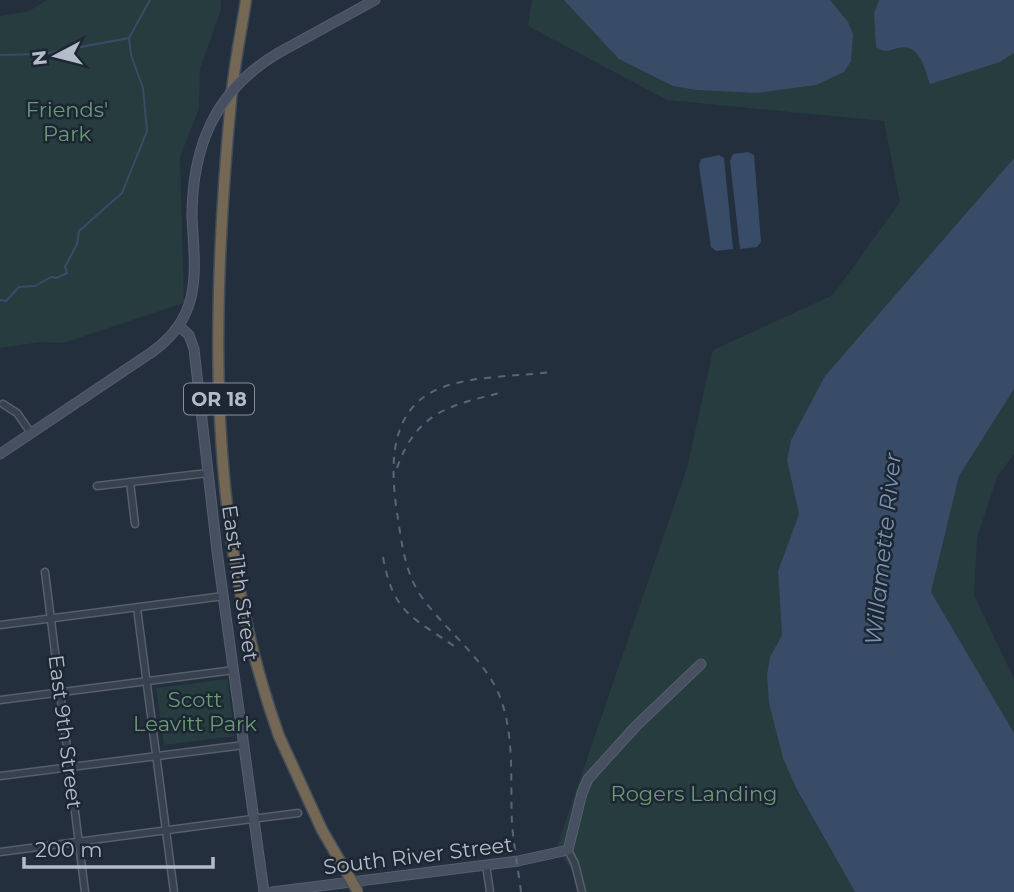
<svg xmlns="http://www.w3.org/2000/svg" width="1014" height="892" font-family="Montserrat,sans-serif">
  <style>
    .green { fill: #263c3f }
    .water { fill: #394c67 }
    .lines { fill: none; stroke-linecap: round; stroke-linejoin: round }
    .stream { stroke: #394c67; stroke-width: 2 }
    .street-casing { stroke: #565f6c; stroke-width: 9 }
    .secondary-casing { stroke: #565f6c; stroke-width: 11 }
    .highway-casing { stroke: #434c59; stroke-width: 13 }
    .street { stroke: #38414e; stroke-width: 6 }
    .secondary { stroke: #465061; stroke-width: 9 }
    .highway { stroke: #746855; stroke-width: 10 }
    .rail { stroke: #5a6575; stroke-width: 2; stroke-dasharray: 7 7; stroke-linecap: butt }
    .secondary-bridge-casing { stroke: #565f6c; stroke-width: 11; stroke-linecap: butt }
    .highway-bridge-casing { stroke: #434c59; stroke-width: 13; stroke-linecap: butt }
    .secondary-bridge { stroke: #465061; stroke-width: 9 }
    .highway-bridge { stroke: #746855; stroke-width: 10 }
    .labels { text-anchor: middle; stroke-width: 5; stroke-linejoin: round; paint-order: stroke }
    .shield { fill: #1d2633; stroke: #878f9c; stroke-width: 2 }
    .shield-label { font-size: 19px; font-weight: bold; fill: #b4bcc9 }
    .park-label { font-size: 21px; fill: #6b9a76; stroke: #1d2633 }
    .street-label { font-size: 21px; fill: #b4bcc9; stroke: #1d2633 }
    .water-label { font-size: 23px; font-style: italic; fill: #7c92b1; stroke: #1d2633 }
  </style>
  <rect width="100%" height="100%" fill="#242f3e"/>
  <g class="green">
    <polygon points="47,0 221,0 221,10 200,68 199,108 180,157 184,303 63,343 41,342 0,348 0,16 29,11"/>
    <polygon points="532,0 1014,0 1014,158 825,376 791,440 787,460 799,514 778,571 782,635 770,657 767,674 796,790 855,892 584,892 557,846 687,468 713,350 833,295 900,202 884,121 667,100 528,26"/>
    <polygon points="1014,389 1014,454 997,477 977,538 974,595 1014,679 1014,733 931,592 959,476"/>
    <polygon points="227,679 235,736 164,745 156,688"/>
  </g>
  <g class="water">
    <polygon points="564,0 830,0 848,22 853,34 851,61 844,72 816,85 757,93 696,90 673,86 619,59"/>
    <path d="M 879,0 L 1014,0 L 1014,53 L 1000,62 L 930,84 C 925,69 919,42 898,48 C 888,51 885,53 876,47 L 874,13 Z"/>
    <polygon points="748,152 754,155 761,242 757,247 740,249 730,161 733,154"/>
    <polygon points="719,155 724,158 733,249 716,251 711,247 699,166 701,159"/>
    <polygon points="1014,158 1014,389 959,476 931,592 1014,733 1014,892 855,892 797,790 783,758 769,703 767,674 770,657 782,635 778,571 799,514 787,460 791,440 825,376"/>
  </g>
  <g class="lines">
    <g class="stream">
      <polyline points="0,55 43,54 129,38"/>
      <polyline points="0,300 6,301 19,287 35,286 51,277 56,278 67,273 65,267 77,244 79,231 122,193 147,131 143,88 131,55 129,38 150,0"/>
    </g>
    <g class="street-casing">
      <g id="street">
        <polyline points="3,404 17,413 31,433"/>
        <polyline points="130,482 135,524"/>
        <polyline points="97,486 208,473"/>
        <polyline points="45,572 85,892"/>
        <polyline points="137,608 174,892"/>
        <polyline points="0,625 224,596"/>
        <polyline points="0,700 234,670"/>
        <polyline points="0,776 244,745"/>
        <polyline points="568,850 575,864 582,892"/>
        <polyline points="0,852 298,813"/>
        <polyline points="486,865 490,892"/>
      </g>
    </g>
    <g class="secondary-casing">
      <g id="secondary">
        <polyline points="280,52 375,0"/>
        <polyline points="179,326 189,335 194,349 217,551 264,892"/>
        <path d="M 0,454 L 152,352 C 203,316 195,272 192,217"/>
        <polyline points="272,892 518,861 568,850 582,793 588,779 636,726 701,664"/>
      </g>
    </g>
    <g class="highway-casing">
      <path id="highway" d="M 246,0 C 241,33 234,66 231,100 C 211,312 206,532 279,736"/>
    </g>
    <use href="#street" class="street"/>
    <use href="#secondary" class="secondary"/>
    <use href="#highway" class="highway"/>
    <g class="rail">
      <path d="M 397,468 C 417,411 451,405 504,392"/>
      <path d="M 383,557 C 393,615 415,618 458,649"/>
      <path d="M 521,892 C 518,869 514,846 512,824 C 510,782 515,736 500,697 C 485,658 442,628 419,593 C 403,567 401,536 396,506 C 390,458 391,404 446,386 C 475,376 520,376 552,372"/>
    </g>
    <g class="secondary-bridge-casing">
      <path id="secondary-bridge" d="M 192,217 C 192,145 216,89 280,52"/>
    </g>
    <g class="highway-bridge-casing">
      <polyline id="highway-bridge" points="279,736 322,830 358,892"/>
    </g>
    <use href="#secondary-bridge" class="secondary-bridge"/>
    <use href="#highway-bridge" class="highway-bridge"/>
  </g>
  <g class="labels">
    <rect class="shield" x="184" y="383.5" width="70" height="31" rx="5"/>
    <g class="shield-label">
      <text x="219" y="406">OR 18</text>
    </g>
    <g class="park-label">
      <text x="67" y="117">Friends'<tspan x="67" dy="24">Park</tspan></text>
      <text x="195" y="707">Scott<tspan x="195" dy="24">Leavitt Park</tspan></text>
      <text x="694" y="801">Rogers Landing</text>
    </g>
    <g class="street-label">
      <text transform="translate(240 583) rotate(82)" y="7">East 11th Street</text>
      <text transform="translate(65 732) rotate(83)" y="7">East 9th Street</text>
      <text transform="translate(418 856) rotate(-7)" y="7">South River Street</text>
    </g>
    <g class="water-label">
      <text transform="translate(883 549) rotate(-84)" y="8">Willamette River</text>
    </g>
  </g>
  <g transform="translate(56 56) rotate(263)" stroke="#1d2633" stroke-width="5" paint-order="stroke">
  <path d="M0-5L12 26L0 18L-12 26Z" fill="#b4bcc9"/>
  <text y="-10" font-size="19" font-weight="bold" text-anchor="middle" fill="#b4bcc9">N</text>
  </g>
  <path d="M24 857v10h189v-10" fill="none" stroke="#b4bcc9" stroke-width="3.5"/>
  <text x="35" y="857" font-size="21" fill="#b4bcc9" stroke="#1d2633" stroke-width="5" paint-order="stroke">200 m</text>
</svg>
